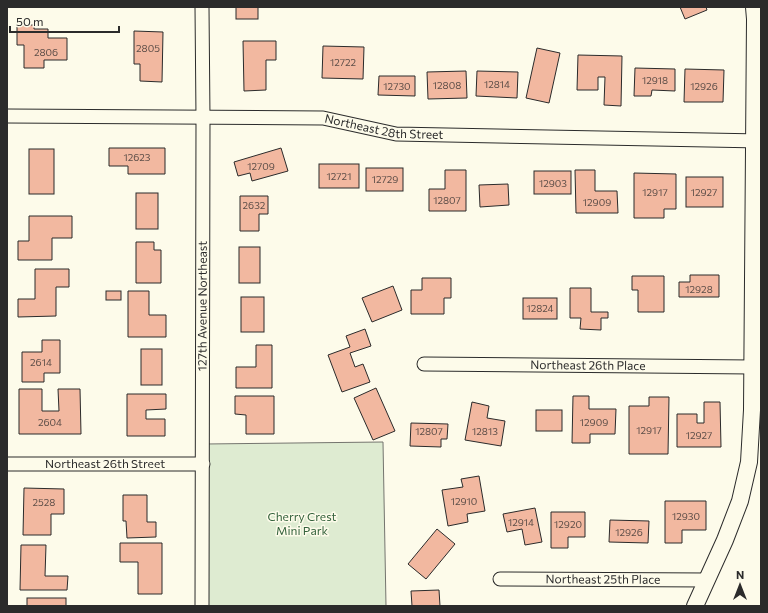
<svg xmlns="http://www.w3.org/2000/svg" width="768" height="613" font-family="Commissioner,sans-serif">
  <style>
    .green { fill: #deebd1; stroke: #74746e }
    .building { fill: #f2b8a0; stroke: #2b2b2b }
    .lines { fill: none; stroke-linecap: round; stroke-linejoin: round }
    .minor-casing { stroke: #2b2b2b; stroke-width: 15 }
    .tertiary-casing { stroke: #2b2b2b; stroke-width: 18 }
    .minor { stroke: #fdfbea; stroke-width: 13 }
    .tertiary { stroke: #fdfbea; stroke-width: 16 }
    .labels { text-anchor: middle; stroke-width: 3; stroke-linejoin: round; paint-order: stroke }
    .number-label { font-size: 10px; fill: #5d4e48 }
    .street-label { font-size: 12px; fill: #2b2b2b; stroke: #fdfbea }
    .park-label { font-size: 12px; fill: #34623c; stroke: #fdfbea }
  </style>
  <rect width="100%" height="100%" fill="#fdfbea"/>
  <polygon class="green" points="383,442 386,606 206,606 205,444"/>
  <g class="building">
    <rect x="236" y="7" width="22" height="12"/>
    <polygon points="680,7 706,7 707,10 685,19"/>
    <polygon points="17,25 34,25 34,29 48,29 48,38 67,38 67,60 44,60 44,68 24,68 24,45 17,45"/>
    <polygon points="134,31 163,32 162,82 140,81 140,64 134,64"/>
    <polygon points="243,41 276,41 276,60 266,60 266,90 244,91"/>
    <polygon points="323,46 364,47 363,79 322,78"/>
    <polygon points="537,48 560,53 549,103 526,98"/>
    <polygon points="578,55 622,56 621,106 604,105 605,77 598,77 598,90 577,90"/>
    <polygon points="635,68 675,69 675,91 652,90 651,96 634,96"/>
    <polygon points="685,69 724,70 723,102 684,102"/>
    <polygon points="466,71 467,98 428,99 427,72"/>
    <polygon points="477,71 518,72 517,98 476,96"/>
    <polygon points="379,76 415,76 415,96 378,95"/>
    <polygon points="109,148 165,148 165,174 128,174 128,166 109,166"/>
    <polygon points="281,148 288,171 252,181 250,173 238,176 234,162"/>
    <rect x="29" y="149" width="25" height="45"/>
    <rect x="319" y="164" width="40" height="24"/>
    <rect x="366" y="168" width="37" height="23"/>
    <polygon points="445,170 466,170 466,211 429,211 429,189 445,189"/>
    <polygon points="575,170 595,170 595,191 617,191 618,213 576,213"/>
    <rect x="534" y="171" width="37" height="23"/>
    <polygon points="634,173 676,174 676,209 664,209 664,218 634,218"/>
    <rect x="686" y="177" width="37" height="30"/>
    <polygon points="508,184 509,205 480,207 479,185"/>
    <rect x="136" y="193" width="22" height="36"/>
    <polygon points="240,196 268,196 268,214 259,214 259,231 240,231"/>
    <polygon points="29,216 72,216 72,238 52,238 52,260 18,260 18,241 29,241"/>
    <polygon points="136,242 154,242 154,250 161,250 161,283 136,283"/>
    <rect x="239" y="247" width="21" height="36"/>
    <polygon points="35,269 69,269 69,287 56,287 56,316 18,317 18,299 35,299"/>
    <polygon points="690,275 719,275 719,297 679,297 679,282 690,282"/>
    <polygon points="632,276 664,276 664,312 638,312 638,290 632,290"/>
    <polygon points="422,278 451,278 451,298 444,298 444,314 411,314 411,290 422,290"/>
    <polygon points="393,286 402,310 372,322 362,298"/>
    <polygon points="570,288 591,288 591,312 608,312 608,318 601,318 601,330 580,329 581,318 570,318"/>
    <rect x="106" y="291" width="15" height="9"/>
    <polygon points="128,291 149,291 149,315 166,315 166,337 128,337"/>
    <rect x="241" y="297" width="23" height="35"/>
    <rect x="523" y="298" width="34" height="21"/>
    <polygon points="365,329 371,346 350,353 355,367 363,364 370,382 342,392 328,355 350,347 346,336"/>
    <polygon points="42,340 60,340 60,373 44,373 44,382 22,382 22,352 42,352"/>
    <polygon points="256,345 272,345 272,388 236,388 236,367 256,367"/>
    <rect x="141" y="349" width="21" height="36"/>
    <polygon points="376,388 395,431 373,440 354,398"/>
    <polygon points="19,389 42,389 42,411 59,411 58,389 80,389 81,434 19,434"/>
    <polygon points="127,394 166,394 166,409 146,410 146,419 165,419 165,436 127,436"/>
    <polygon points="235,396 274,396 274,434 246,434 246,415 235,414"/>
    <polygon points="573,396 589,396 589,409 616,409 615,434 590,434 590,443 572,443"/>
    <polygon points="649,397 669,397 668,454 629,454 629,406 649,406"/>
    <polygon points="472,402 489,406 487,418 505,421 501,446 465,440"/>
    <polygon points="704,402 720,402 721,447 677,447 677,414 697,414 697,423 704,423"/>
    <rect x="536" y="410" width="26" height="21"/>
    <polygon points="411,423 448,424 447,439 441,439 441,447 410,446"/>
    <polygon points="479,476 485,511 467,514 468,522 448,526 442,490 463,487 461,479"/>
    <polygon points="24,488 64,489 64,514 51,514 51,535 23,535"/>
    <polygon points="123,495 147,495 147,522 156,522 156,537 127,538 126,521 123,521"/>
    <polygon points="665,501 706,501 706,530 682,530 682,543 665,543"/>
    <polygon points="535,508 542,542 525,545 522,529 507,532 503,514"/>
    <polygon points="551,512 585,512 585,537 568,537 568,548 551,548"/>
    <polygon points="610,520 649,521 648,543 609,542"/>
    <polygon points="437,529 455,544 426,579 408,564"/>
    <polygon points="120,543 162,543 162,594 138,594 138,562 120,562"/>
    <polygon points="21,545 46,545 45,576 68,576 67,590 20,590"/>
    <polygon points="439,590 440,606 412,606 411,591"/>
    <rect x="27" y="598" width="39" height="8"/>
  </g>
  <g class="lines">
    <g class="minor-casing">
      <g id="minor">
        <path id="s1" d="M 7,116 L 323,118 L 396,134 L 761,141"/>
        <path id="s2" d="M 424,364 L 752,367"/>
        <path id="s3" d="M 7,464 L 203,464"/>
        <path id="s4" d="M 500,579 L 707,580"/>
        <path id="s5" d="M 202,606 L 203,118 L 202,7"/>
      </g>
    </g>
    <g class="tertiary-casing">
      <polyline id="tertiary" points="695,606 725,540 740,501 749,462 752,410 755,19 754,7"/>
    </g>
    <use href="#minor" class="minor"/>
    <use href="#tertiary" class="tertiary"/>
  </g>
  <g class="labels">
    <g class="number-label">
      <text x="148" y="52">2805</text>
      <text x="46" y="56">2806</text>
      <text x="343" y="66">12722</text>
      <text x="655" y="84">12918</text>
      <text x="497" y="88">12814</text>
      <text x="447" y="89">12808</text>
      <text x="397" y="90">12730</text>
      <text x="704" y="90">12926</text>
      <text x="137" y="161">12623</text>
      <text x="261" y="170">12709</text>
      <text x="339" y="180">12721</text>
      <text x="385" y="183">12729</text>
      <text x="553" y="187">12903</text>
      <text x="655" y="196">12917</text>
      <text x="704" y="196">12927</text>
      <text x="447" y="204">12807</text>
      <text x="597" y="206">12909</text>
      <text x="254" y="209">2632</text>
      <text x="699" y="293">12928</text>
      <text x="540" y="312">12824</text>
      <text x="41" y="366">2614</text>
      <text x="50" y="426">2604</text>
      <text x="594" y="426">12909</text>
      <text x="649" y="434">12917</text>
      <text x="429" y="435">12807</text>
      <text x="485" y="435">12813</text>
      <text x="699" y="439">12927</text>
      <text x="464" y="505">12910</text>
      <text x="44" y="506">2528</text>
      <text x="686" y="520">12930</text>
      <text x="521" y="526">12914</text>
      <text x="568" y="528">12920</text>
      <text x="629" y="536">12926</text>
    </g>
    <g class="street-label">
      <text dy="4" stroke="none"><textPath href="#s1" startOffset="378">Northeast 28th Street</textPath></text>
      <text dy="4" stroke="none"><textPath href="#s5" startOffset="300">127th Avenue Northeast</textPath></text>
      <text dy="4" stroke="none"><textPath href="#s2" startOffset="164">Northeast 26th Place</textPath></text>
      <text dy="4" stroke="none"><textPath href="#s3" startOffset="98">Northeast 26th Street</textPath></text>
      <text dy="4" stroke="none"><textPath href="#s4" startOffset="103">Northeast 25th Place</textPath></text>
    </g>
    <g class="park-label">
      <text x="302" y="521">Cherry Crest<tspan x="302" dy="14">Mini Park</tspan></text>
    </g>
  </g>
  <rect width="768" height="613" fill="none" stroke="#2b2b2b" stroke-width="16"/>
  <g transform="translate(740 585)" stroke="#fdfbea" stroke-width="3" paint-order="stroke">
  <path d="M0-3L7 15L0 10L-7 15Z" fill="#2b2b2b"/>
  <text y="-6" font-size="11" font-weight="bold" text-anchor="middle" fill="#2b2b2b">N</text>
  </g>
  <path d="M10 26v6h109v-6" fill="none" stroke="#2b2b2b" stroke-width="2"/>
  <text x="16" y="26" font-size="12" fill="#2b2b2b" stroke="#fdfbea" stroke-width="3" paint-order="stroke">50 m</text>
</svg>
